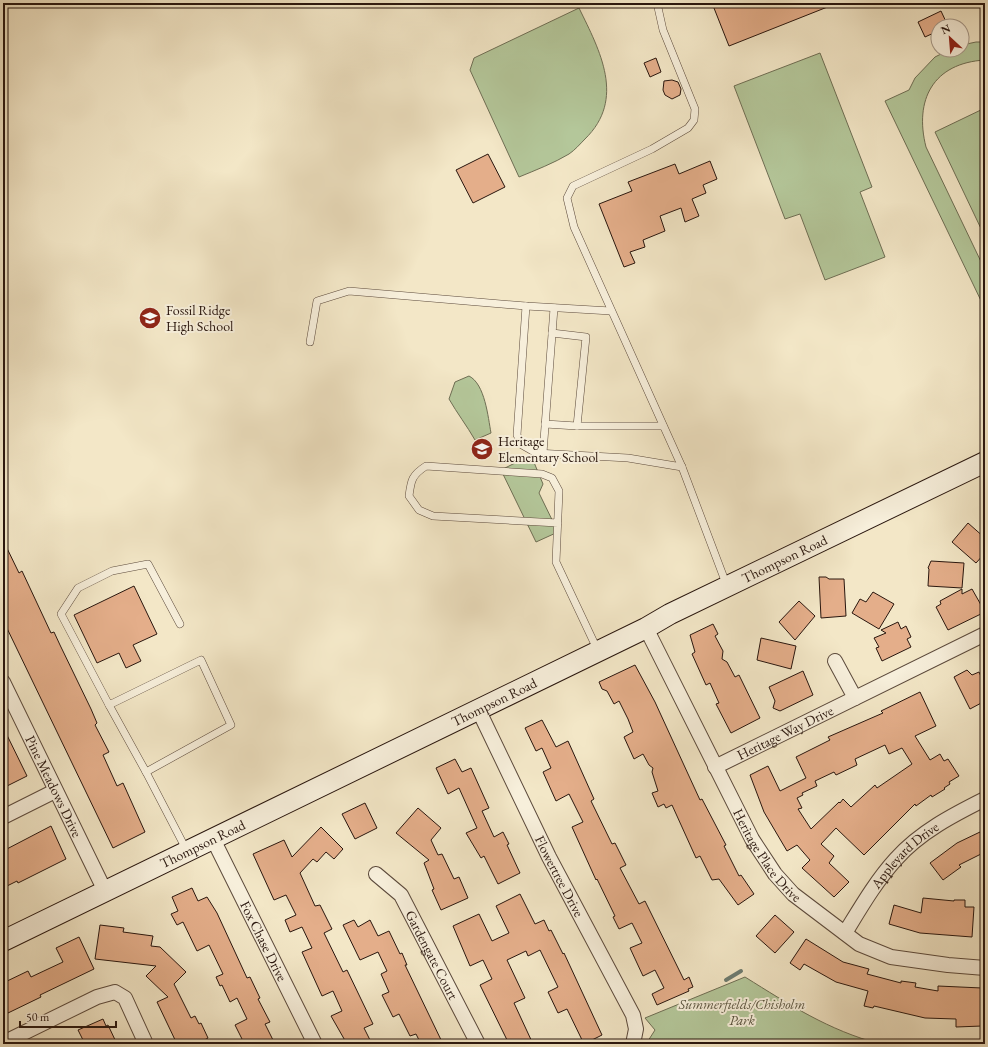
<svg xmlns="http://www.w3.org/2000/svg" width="988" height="1047" font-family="'EB Garamond',serif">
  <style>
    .green { fill: #b4c79a; stroke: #6e6e54 }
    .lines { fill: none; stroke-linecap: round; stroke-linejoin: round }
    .stream { stroke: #6d7c71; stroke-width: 4 }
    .building { fill: #e4ae8a; stroke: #29160e; fill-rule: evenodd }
    .lane-casing { stroke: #5c4a3c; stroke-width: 8 }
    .street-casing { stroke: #5c4a3c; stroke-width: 16 }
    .secondary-casing { stroke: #29160e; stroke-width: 22 }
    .lane { stroke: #f7efdb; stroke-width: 7 }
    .street { stroke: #f7efdb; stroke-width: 14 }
    .secondary { stroke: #f7efdb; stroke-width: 20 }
    .labels { text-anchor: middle; stroke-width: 4; stroke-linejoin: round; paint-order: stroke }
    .poi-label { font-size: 14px; fill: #29160e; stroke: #f7efdb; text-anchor: start }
    .street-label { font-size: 14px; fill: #29160e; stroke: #f7efdb }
    .park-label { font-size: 14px; font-style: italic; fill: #5a543f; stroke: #f7efdb }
  </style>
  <rect width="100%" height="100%" fill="#f3e7c7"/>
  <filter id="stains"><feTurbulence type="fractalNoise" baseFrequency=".005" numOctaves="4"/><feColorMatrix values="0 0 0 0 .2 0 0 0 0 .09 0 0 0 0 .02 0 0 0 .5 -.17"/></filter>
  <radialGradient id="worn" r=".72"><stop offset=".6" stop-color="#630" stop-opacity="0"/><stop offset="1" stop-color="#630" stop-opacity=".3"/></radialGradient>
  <g class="green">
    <path d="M 579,8 C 600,51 626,99 585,139 C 580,144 575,150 569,154 C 554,163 536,170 519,177 L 470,70 L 474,58 Z"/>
    <path d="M 976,42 L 985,42 L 985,60 C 933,63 914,100 926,147 L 985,270 L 985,309 L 885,101 L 909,90 L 915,78 L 935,57 L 949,50 L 962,50 L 962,45 Z"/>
    <polygon points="820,53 872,187 860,192 885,257 825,280 800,214 785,219 734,86"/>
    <polygon points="985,108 985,237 935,132"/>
    <path d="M 469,376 C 485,384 488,417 491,433 L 475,440 C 467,426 457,413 449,399 L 455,382 Z"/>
    <polygon points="523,459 533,460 543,484 539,493 558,532 536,542 501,470"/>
    <path d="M 745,977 C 790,1005 828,1030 880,1044 L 646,1044 L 655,1030 L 645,1018 Z"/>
  </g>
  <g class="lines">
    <polyline class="stream" points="726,980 741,971"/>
  </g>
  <g class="building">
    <polygon points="712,3 835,3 835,4 729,46"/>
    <polygon points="941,11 948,26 938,26 938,31 925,37 918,22"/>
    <polygon points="656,58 661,72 650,77 644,63"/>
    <polygon points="672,80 678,82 681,89 680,95 672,99 665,95 663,90 664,81"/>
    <polygon points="488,154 505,187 473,203 456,170"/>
    <polygon points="710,161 717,179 703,185 706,193 692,199 699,216 685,222 681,208 660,216 665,231 643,240 645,247 630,252 635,263 624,267 599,204 632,191 628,182 675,164 679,174"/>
    <polygon points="968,523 985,538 985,553 976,563 952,542"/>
    <polygon points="3,540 19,573 22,571 51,633 54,632 60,645 91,709 97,723 95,725 109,752 103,755 117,786 123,783 145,832 113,848 3,620"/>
    <polygon points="931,561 964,563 962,588 928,586 929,569 928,568"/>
    <polygon points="819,577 826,577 829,579 844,579 846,616 821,618"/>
    <polygon points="134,586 157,634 133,645 141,661 126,668 119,653 97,663 74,615"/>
    <polygon points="962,589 962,594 972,589 985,612 948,630 936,607 941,604 940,601"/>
    <polygon points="873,592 894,604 879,629 852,613 860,599 866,602"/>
    <polygon points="799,601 815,616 795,640 779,622"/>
    <polygon points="898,622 901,629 906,626 911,637 907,639 911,647 882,661 876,648 879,647 874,638 886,633 881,630"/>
    <polygon points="713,624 718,634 715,636 723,651 722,659 727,662 735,677 739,675 760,718 731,733 716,704 719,703 710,683 706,685 692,654 695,652 690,635"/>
    <polygon points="761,638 796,646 791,669 757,660"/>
    <polygon points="635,665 655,702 700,800 702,799 726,845 724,846 739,876 741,875 754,894 738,905 719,879 712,880 700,856 696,858 672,805 666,808 664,804 658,807 652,793 658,791 652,772 653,768 649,765 643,754 634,759 624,737 633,732 628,719 619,701 614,704 607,691 602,689 599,682"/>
    <polygon points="967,670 972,675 979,672 985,685 985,701 970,709 954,677"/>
    <polygon points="803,671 813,695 780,711 773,708 775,701 769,687"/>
    <path d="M 920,692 L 936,726 L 915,736 L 930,760 L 940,754 L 944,761 L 948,759 L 959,776 L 949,782 L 950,784 L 944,788 L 945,789 L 932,797 L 931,795 L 916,806 L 915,804 L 864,855 L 836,828 L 821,844 L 834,856 L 829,863 L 849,882 L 834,897 L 802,868 L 810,860 L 797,845 L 787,851 L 764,812 L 750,775 L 768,766 L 780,791 L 806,778 L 796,757 L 830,740 L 828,737 L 883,713 L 881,711 ZM 885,745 L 889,754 L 902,748 L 912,764 L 877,788 L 875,785 L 851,807 L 843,799 L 840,803 L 839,802 L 811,829 L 798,809 L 802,808 L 797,798 L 803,795 L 802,793 L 817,786 L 815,781 L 834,772 L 836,775 L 857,765 L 855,759 Z"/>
    <polygon points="542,720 556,747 568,741 594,799 591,801 612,844 615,843 626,865 620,868 639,904 645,901 684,980 689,977 693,987 688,989 689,991 657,1005 652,994 664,988 655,970 643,976 630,948 642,943 632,923 619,929 613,917 615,916 597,879 596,880 572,827 583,822 569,794 556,801 543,772 551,768 542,748 536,751 525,728"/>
    <polygon points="3,727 27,776 3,788"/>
    <polygon points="455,759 462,772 471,768 489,808 482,811 494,837 503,832 509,844 507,845 520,873 498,884 484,856 481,858 466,833 477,828 459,788 448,794 436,768"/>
    <polygon points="365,803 377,828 355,839 342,814"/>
    <polygon points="418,808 441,828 431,840 438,855 442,854 454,879 459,877 468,898 441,910 432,890 434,889 424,863 429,860 396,833"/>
    <polygon points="51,826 66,859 18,883 17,881 3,888 3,851"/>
    <polygon points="321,827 343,849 334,859 326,852 317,862 313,859 300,873 315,906 320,905 332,929 324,933 343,972 347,970 373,1024 364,1028 372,1044 347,1044 331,1016 342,1011 333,991 322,996 302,952 312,948 302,927 290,932 285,920 296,915 286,895 274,900 253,854 284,840 292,857"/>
    <polygon points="980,832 985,842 985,852 959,865 961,867 943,880 930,863 957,843"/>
    <polygon points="192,888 198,901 207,897 217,913 247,978 250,977 260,998 258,999 270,1022 265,1024 275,1044 240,1044 242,1039 235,1025 247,1019 237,998 230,1002 222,985 220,986 216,977 223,974 209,945 197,951 183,922 177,925 171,914 178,911 172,897"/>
    <polygon points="520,894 535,924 544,920 549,931 551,930 563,954 564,953 602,1035 584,1044 567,1009 558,1013 548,992 558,987 540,950 528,956 526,951 507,960 525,998 514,1003 533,1044 509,1044 480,985 492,979 483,960 470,966 453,926 479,914 492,941 509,933 496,906"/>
    <polygon points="923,898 954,901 954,900 965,900 965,907 974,907 972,937 920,933 889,924 894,905 921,913"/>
    <polygon points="775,915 794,932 775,953 756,936"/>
    <polygon points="354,920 358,927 370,920 378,936 389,931 400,954 402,953 407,965 405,965 443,1044 421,1044 416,1034 410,1036 399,1014 393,1017 382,995 389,992 381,974 387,971 378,952 360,960 343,925"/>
    <polygon points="100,925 124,928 123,932 153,936 151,946 160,947 186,972 174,984 191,1018 195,1016 199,1024 201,1023 208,1038 197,1044 177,1044 157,1002 168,997 146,976 156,966 95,959"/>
    <polygon points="79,937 94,969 40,995 41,997 8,1013 3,1005 3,983 28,971 31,977 63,962 56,948"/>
    <polygon points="806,939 843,962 869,969 867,974 901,983 901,981 916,983 915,987 938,991 938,986 982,988 982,1026 956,1027 956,1019 925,1018 874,1006 873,1008 864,1006 868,991 836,982 804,964 800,970 790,963"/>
    <polygon points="103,1019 106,1026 108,1025 117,1044 85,1044 78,1030"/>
  </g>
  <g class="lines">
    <g class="lane-casing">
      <g id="lane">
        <polyline points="657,3 663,30 695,109 694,120 688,128 652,149 573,186 567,198 574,227 682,467 727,586"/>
        <polyline points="526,306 517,435 522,445 536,453 628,458 682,467"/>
        <polyline points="552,333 586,337 577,426"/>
        <polyline points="310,342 317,301 349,291 526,306 611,311"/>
        <polyline points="545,424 577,426 663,426"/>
        <polyline points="543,453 554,308"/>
        <path d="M 558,523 L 433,516 L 419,510 L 409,496 C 411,480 412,475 426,466 L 542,474 L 552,478 L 559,491 L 556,562 L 598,651"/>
        <polyline points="180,624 148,564 112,571 78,588 61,614 109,705 201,660 231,725 146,772 187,851"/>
        <polyline points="109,705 146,772"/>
      </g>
    </g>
    <g class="street-casing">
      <g id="street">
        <path id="s1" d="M 646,628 L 752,839 L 775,874 L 793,894 L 859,944 L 891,957 L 948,965 L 985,968"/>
        <polyline points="835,661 855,698"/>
        <path id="s2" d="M 3,682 L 105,891"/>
        <path id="s3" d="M 478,709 L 549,857 L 633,1015 L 636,1029 L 633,1044"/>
        <path id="s4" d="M 715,767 L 985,634"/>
        <polyline points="3,817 55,791"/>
        <path id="s5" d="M 213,839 L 315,1044"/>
        <path id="s6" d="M 376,874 L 401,895 L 478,1044"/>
        <path id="s7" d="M 845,933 C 861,907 876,881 896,859 C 920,832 953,815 985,799"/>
        <polyline points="3,1043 97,997 115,992 125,998 146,1044"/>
      </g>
    </g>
    <g class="secondary-casing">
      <g id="secondary">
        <path id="s8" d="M 3,941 L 646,628 L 670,614 L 985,462"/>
      </g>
    </g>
    <use href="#lane" class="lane"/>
    <use href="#street" class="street"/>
    <use href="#secondary" class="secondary"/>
  </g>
  <defs>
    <g id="school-disc" transform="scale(1.15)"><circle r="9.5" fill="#8f2418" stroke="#f7efdb"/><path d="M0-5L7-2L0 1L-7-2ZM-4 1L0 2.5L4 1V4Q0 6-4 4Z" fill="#fff"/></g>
  </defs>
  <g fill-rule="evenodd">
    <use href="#school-disc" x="150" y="318"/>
    <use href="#school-disc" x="482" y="449"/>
  </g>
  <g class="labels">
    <g class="poi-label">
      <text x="166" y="315">Fossil Ridge<tspan x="166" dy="16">High School</tspan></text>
      <text x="498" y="446">Heritage<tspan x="498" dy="16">Elementary School</tspan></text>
    </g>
    <g class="street-label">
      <text dy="5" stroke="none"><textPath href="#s8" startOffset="870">Thompson Road</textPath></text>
      <text dy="5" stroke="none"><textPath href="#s8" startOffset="546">Thompson Road</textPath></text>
      <text dy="5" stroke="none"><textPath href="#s4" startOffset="78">Heritage Way Drive</textPath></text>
      <text dy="5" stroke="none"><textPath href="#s2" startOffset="116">Pine Meadows Drive</textPath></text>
      <text dy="5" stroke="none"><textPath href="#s8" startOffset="222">Thompson Road</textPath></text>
      <text dy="5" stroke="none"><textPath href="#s1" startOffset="258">Heritage Place Drive</textPath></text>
      <text dy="5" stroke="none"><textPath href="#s7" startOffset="99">Appleyard Drive</textPath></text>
      <text dy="5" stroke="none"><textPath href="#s3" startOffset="186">Flowertree Drive</textPath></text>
      <text dy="5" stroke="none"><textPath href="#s5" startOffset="114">Fox Chase Drive</textPath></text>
      <text dy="5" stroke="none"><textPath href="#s6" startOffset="100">Gardengate Court</textPath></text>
    </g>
    <g class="park-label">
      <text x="742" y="1009">Summerfields/Chisholm<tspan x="742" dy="16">Park</tspan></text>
    </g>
  </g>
  <rect width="988" height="1047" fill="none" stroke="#f3e7c7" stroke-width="16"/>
  <rect x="4" y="4" width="980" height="1039" fill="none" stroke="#29160e" stroke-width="2"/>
  <rect x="8" y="8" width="972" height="1031" fill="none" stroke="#29160e"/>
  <g transform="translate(950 38) rotate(334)"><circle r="19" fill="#f7efdb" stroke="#a59889"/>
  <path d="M0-3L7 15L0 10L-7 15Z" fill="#8f2418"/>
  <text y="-6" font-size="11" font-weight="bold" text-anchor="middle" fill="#29160e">N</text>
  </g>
  <path d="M20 1021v6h96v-6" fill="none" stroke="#29160e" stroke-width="2"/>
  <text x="26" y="1021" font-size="12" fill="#29160e" stroke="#f7efdb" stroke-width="3" paint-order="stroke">50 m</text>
  <rect width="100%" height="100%" filter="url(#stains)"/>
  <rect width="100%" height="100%" fill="url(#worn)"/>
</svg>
